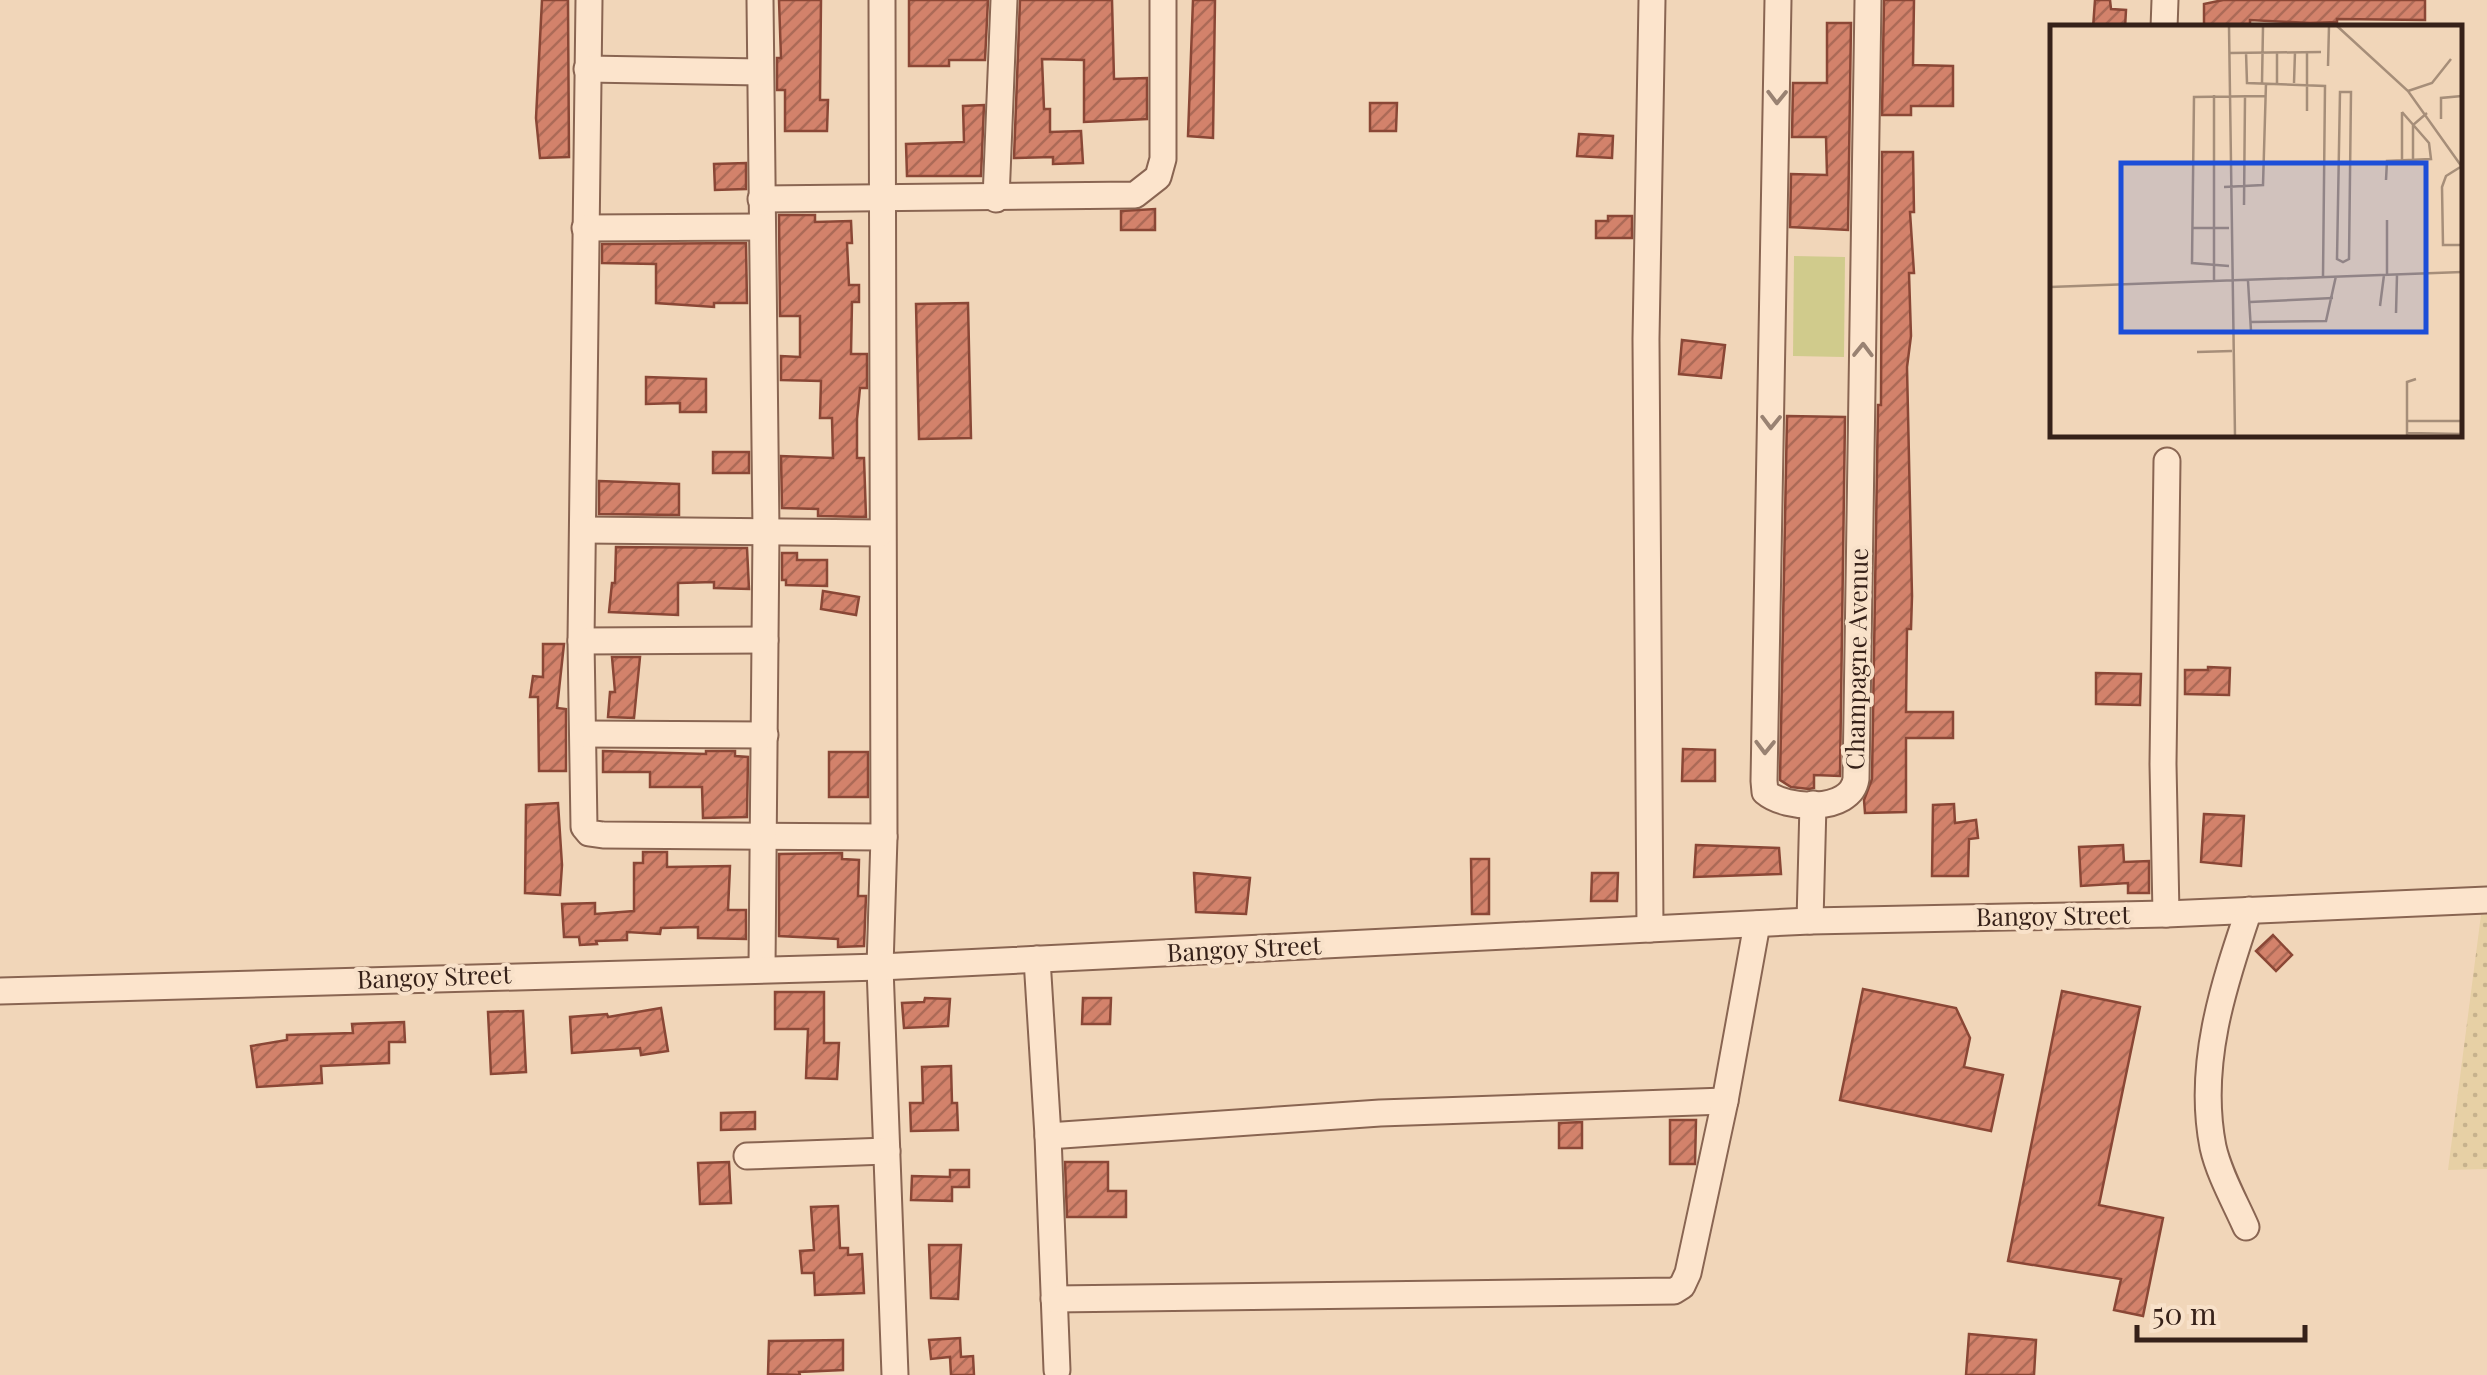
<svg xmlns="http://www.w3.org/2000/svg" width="2487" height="1375" font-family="'Playfair Display',serif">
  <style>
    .farmland { fill: url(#farmland-dots) }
    .green { fill: #d0cb8c }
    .building { fill: url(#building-hatch); stroke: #8a4736; stroke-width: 2.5 }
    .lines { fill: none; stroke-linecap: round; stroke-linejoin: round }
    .minor-casing { stroke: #896552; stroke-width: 29 }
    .minor { stroke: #fce4cc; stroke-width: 25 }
    .oneway { stroke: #998272 }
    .labels { text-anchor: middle; stroke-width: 8; stroke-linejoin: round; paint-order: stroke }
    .street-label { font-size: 25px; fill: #362119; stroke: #f8e1c9 }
    .inset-road { fill: none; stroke: #a68e79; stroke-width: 2.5 }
    .view { fill: #1d4ed8; fill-opacity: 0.15; stroke: #1d4ed8; stroke-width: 5 }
    .inset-edge { fill: none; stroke: #362119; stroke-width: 5 }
  </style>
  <defs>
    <pattern id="farmland-dots" width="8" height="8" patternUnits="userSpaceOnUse" patternTransform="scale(2.5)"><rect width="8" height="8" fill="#e7d0a5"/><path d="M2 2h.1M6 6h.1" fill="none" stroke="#c7b28d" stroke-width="1.8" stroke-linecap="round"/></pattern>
    <pattern id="building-hatch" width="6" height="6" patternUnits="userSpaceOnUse" patternTransform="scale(2.5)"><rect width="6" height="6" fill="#d3826b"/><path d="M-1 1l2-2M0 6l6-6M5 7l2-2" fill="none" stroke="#ac6a57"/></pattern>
  </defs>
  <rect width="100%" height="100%" fill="#f1d6b9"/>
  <polygon class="farmland" points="2481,915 2487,915 2487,1169 2448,1170"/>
  <polygon class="green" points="1794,256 1845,257 1844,357 1793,356"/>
  <g class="building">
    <polygon points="542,0 568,0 569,157 540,158 536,118"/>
    <polygon points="779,0 821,0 820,100 828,100 827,131 785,131 785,90 777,90 777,58 781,58"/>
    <polygon points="909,0 988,0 985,60 949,60 949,66 909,66"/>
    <polygon points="1020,0 1112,0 1114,79 1147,78 1147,119 1084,122 1084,60 1042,59 1044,109 1050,109 1050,132 1081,131 1083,163 1053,164 1053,157 1014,158"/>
    <polygon points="1193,0 1215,0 1213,138 1188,136"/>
    <polygon points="1884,0 1914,0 1913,65 1953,66 1953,106 1911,106 1911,115 1882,115"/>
    <polygon points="2095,0 2110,0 2111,9 2126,10 2125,28 2093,28"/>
    <polygon points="2223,0 2425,0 2425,20 2337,19 2337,22 2310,23 2250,20 2250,27 2204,28 2204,4"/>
    <polygon points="1827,23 1851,23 1848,230 1790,227 1791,174 1827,175 1826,137 1792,137 1793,83 1827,83"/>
    <polygon points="1370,103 1397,103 1396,131 1370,131"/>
    <polygon points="984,105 981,176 907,176 906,144 964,142 963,106"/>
    <polygon points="1579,134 1613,136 1612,158 1577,156"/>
    <polygon points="1882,152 1913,152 1914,212 1910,212 1914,273 1909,273 1911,336 1907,367 1912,596 1911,629 1907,629 1906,712 1953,712 1953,738 1906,738 1906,812 1865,813 1864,800 1872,779 1878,405 1881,405"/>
    <polygon points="746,163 746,189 715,190 714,164"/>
    <polygon points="1155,209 1155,230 1121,230 1121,211"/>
    <polygon points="779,215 815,215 815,222 851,221 852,243 847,243 849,285 859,285 859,302 852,302 851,354 867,354 867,388 860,388 857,419 857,458 864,458 866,517 818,516 818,509 782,508 781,456 833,458 832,418 820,418 821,381 781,380 781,356 800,357 800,316 780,316"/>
    <polygon points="1608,216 1632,216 1632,238 1596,238 1596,221 1608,221"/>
    <polygon points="746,243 747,303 714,303 714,307 656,303 656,264 602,263 602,244"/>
    <polygon points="968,303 971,438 919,439 916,304"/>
    <polygon points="1682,340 1725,345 1721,378 1679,374"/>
    <polygon points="646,377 706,379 706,412 680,412 680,403 646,404"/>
    <polygon points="1787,416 1845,417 1840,776 1814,775 1814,788 1809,789 1791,787 1780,780"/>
    <rect x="713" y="452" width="36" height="21"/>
    <polygon points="599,481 679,484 679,515 599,514"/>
    <polygon points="616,547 747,548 749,589 714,588 714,582 678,583 678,615 609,612 612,583 615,583"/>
    <polygon points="782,553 797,553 797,560 827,560 827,586 786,585 786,580 782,580"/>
    <polygon points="823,591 859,597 856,615 821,609"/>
    <polygon points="543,644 564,644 557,708 566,709 566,771 539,771 538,697 530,697 533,676 543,677"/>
    <polygon points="612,657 640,657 634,718 608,717 610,692 615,692"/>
    <polygon points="2208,667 2230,668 2229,695 2185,694 2185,670 2208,670"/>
    <polygon points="2096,673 2141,674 2140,705 2096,704"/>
    <polygon points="1683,749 1715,750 1715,781 1682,781"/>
    <polygon points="603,751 706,754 706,751 735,751 735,756 748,757 747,817 703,818 702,787 650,787 650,772 603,772"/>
    <rect x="829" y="752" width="39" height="45"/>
    <polygon points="558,803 562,865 560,895 525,893 526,805"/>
    <polygon points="1954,804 1955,823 1976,820 1978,838 1969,839 1968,876 1932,876 1933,805"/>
    <polygon points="2204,814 2244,816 2241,866 2201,862"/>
    <polygon points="1696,845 1779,848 1781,874 1694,877"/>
    <polygon points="2123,845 2124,862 2149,861 2149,893 2128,893 2128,883 2081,886 2079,847"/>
    <polygon points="643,852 667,852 667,867 730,866 728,910 746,910 746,939 698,938 698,927 661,928 660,934 627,932 627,940 596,941 597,944 580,945 579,937 564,937 562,904 595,903 595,914 634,911 634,863 643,863"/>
    <polygon points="842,853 842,859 859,860 858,896 866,896 864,946 838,947 838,939 779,936 779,854"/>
    <polygon points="1471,859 1489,859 1489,914 1472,914"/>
    <polygon points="1194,873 1250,878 1246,914 1196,912"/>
    <polygon points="1592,873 1618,873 1617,901 1591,901"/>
    <polygon points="2273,935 2292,955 2276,971 2256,951"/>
    <polygon points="1863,989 1956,1008 1970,1038 1964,1067 2003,1075 1991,1131 1840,1100"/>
    <polygon points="2062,991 2140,1007 2099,1205 2163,1218 2143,1316 2114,1310 2121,1279 2008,1261"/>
    <polygon points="775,992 824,992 824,1043 839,1043 837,1079 806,1078 808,1029 775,1029"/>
    <polygon points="925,998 950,999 948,1026 904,1028 902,1003 924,1002"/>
    <polygon points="1083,998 1111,998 1110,1024 1082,1024"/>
    <polygon points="661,1008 668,1051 641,1055 640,1048 572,1053 570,1017 607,1014 608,1017"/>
    <polygon points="523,1011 526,1072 491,1074 488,1012"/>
    <polygon points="404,1022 405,1042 389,1042 389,1063 321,1066 322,1083 257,1087 251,1046 287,1040 287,1035 353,1033 352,1024"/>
    <polygon points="951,1066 952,1103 957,1103 958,1130 911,1131 910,1103 923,1103 922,1067"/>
    <polygon points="755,1112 755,1129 721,1130 721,1113"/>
    <polygon points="1670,1120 1696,1120 1695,1164 1670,1164"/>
    <polygon points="1582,1122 1582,1148 1559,1148 1559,1123"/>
    <polygon points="729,1162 731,1203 700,1204 698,1163"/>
    <polygon points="1065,1162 1108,1162 1108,1191 1126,1191 1126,1217 1067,1217"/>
    <polygon points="950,1170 969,1170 969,1187 952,1187 952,1201 911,1200 912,1176 950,1177"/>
    <polygon points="838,1206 840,1248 848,1248 848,1255 862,1254 864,1293 815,1295 814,1273 802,1273 800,1251 814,1250 811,1207"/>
    <polygon points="929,1245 961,1245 958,1299 931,1298"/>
    <polygon points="1969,1334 2036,1340 2034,1375 1966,1375"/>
    <polygon points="960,1338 961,1357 973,1356 974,1375 951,1375 950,1357 931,1359 929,1340"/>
    <polygon points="843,1340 843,1370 799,1372 800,1375 768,1374 769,1341"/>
  </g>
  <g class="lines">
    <g class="minor-casing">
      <g id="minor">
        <polyline points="589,0 581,641 584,827 589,833 603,835 884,837"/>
        <polyline points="760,0 766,532 762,967"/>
        <polyline points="882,0 884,837 880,967 895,1375"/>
        <path d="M 1778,0 L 1764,781 L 1765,792 C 1786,810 1851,813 1856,779 L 1868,0"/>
        <polyline points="2164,28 2165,0"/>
        <polyline points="587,69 760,72"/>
        <polyline points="761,199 1135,195 1158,177 1163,159 1163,0"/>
        <polyline points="996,199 1004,0"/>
        <polyline points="585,228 760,227"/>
        <polyline points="584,530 881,533"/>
        <polyline points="581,641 765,640"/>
        <polyline points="584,734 765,735"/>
        <polyline points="2166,914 2163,764 2167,461"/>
        <polyline points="1810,921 1813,804"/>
        <polyline points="1650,929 1646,339 1652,0"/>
        <polyline points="1037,959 1048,1136 1057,1370"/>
        <polyline points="0,991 880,967 1810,921 2166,914 2487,900"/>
        <polyline points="1048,1136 1380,1113 1725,1101"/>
        <polyline points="747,1156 887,1151"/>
        <path d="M 2246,1227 C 2235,1202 2219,1174 2213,1147 C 2197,1066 2223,986 2249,910"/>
        <polyline points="1054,1299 1674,1291 1682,1286 1688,1273 1725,1101 1757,924"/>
      </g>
    </g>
    <use href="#minor" class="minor"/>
  </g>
  <defs><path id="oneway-chevron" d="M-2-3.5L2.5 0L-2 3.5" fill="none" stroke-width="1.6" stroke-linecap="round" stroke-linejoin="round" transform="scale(2.5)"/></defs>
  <g class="oneway">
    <use href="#oneway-chevron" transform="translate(1777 97) rotate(91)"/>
    <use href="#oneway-chevron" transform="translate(1863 350) rotate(-89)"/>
    <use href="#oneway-chevron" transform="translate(1771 422) rotate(91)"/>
    <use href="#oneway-chevron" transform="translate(1765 747) rotate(91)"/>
  </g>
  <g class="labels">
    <g class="street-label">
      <text transform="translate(1857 659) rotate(-89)" y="9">Champagne Avenue</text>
      <text transform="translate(2053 916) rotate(-1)" y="9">Bangoy Street</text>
      <text transform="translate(1244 949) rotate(-3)" y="9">Bangoy Street</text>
      <text transform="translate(434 977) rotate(-2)" y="9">Bangoy Street</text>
    </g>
  </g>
  <g transform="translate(2050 25)">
    <rect width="412" height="412" fill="#f1d6b9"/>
    <path class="inset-road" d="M 179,1 L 185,411M 287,1 L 358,66 L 412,142M 196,27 L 197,58 L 275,61 L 273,252M 227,27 L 227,58M 257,27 L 257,86M 180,28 L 271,27M 278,41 L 279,1M 212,58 L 213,2M 244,58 L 245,27M 358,66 L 382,58 L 401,34M 290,67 L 301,67 L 299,234 L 293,237 L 287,234 ZM 164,70 L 164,257M 352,87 L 352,136M 391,94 L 391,73 L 412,71M 363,136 L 363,100 L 377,88M 412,141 L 396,151 L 392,162 L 393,220 L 412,220M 336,155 L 337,136 L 381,134 L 379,118 L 352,87M 174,162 L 213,160 L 216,58M 194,180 L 195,72M 143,203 L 179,203M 179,241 L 142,238 L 144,72 L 215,71M 337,250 L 337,195M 198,256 L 201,306M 0,262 L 412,247M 200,277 L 283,273M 330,281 L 334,250M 346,288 L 347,250M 200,297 L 276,296 L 286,251M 147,327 L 182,326M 357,396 L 412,396M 357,408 L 411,409 L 411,396M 357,411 L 357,357 L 366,354"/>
    <path class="view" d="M 71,138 L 376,138 L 376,307 L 71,307 Z"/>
    <rect width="412" height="412" class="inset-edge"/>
  </g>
  <path d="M2137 1325v15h168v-15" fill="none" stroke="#362119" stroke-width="5"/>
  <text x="2152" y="1325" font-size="30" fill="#362119" stroke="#f8e1c9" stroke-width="8" paint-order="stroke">50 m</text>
</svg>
